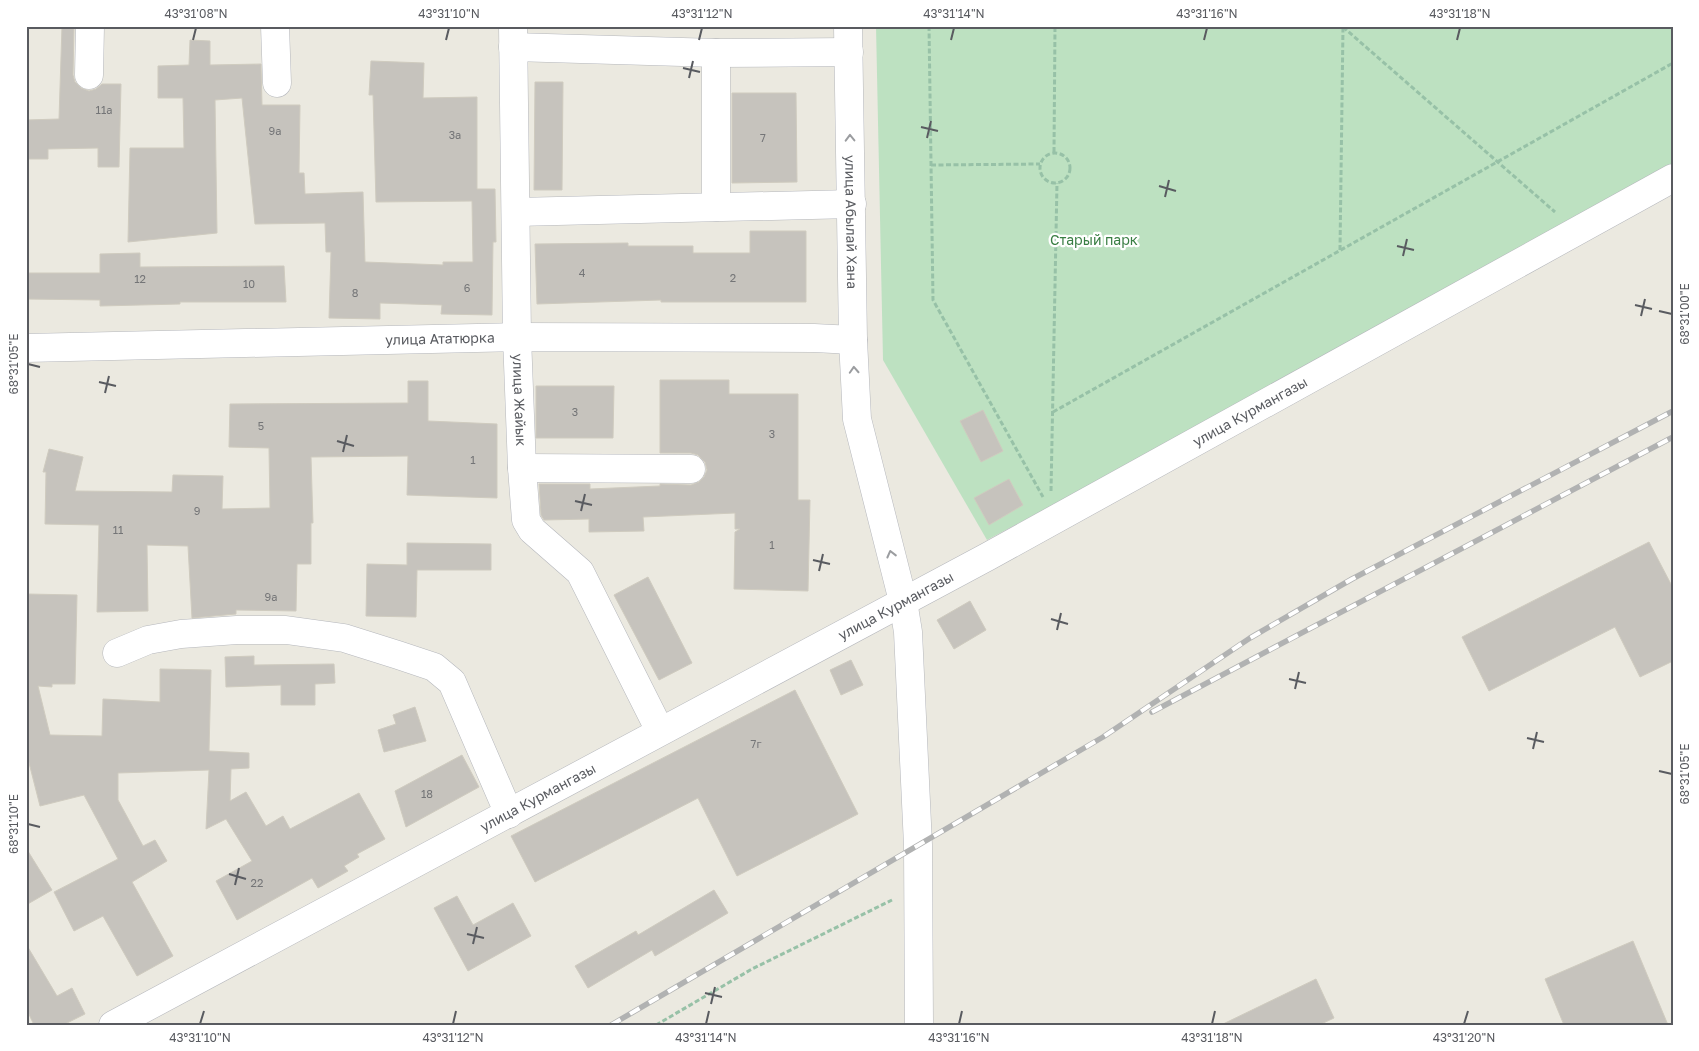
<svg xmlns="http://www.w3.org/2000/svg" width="1699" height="1051" font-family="'Golos Text',sans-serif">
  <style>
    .green { fill: #bde1c1 }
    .building { fill: #c6c3bd; stroke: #cfcbbf }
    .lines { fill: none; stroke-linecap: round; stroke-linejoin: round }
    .minor-casing { stroke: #b5b7bc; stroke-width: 29 }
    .path { stroke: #97c1a7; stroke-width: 3; stroke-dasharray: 5 2.5; stroke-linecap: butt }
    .minor { stroke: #fff; stroke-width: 28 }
    .rail-casing { stroke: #b1b2b2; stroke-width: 5.5 }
    .rail { stroke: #fff; stroke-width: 4; stroke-dasharray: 11; stroke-linecap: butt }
    .oneway { stroke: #9b9da0 }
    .ticks { fill: none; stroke: #595b60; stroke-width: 2 }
    .labels { text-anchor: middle; stroke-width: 4.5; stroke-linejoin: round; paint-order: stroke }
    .number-label { font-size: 11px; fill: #747577 }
    .street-label { font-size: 14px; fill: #595b60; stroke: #fff }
    .park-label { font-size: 14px; fill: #397e43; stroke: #fff }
    .neatline { fill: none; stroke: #595b60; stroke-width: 2 }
    .ticks-label { font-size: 12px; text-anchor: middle; fill: #595b60 }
  </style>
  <rect width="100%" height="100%" fill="#ebe9e0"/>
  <polygon class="green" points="876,26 1673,26 1673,171 1574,229 987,540 883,360"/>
  <g class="building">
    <polygon points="62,26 74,26 73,75 75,82 81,88 89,91 96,89 102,84 121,84 119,167 98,167 98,148 48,149 48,159 26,159 26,120 59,119"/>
    <polygon points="190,40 210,41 210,65 261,64 262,105 300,105 299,173 304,173 305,194 363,192 365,262 443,265 443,262 473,262 472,201 376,202 373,95 369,95 371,61 424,63 423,98 477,97 477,189 495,189 496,242 493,242 492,315 441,314 442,305 380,303 380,319 329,318 331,252 326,252 325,223 255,224 242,98 215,100 217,233 128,242 130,148 184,148 183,98 158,98 158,66 189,65"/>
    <polygon points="535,82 563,82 562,190 534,190"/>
    <polygon points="732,93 796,93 797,182 732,183"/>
    <polygon points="750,231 806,231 806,302 661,302 661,300 537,304 535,244 628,243 628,246 693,246 693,253 750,253"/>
    <polygon points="140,253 140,267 284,266 286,302 180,302 180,304 100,306 100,300 26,299 26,273 100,273 100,254"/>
    <polygon points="660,380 729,380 729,394 798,394 798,500 810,500 808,591 734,589 735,532 740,529 735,529 735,513 643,517 644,531 589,532 589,519 544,520 541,515 539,484 590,484 590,489 660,486 660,484 691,485 699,482 704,477 707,470 705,462 698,455 691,453 660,453"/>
    <polygon points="408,381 428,381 428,421 497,424 497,498 407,495 408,456 311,457 313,523 311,523 311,564 297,564 296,611 236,610 236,614 192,618 188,546 147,545 148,611 97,612 99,525 45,524 46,472 43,472 49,449 83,457 75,491 172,492 173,475 223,476 222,509 270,508 269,448 229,447 230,404 408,403"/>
    <polygon points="536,386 614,386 613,438 536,438"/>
    <polygon points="983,410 1003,451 981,462 960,421"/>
    <polygon points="1009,479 1023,505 989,525 974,498"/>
    <polygon points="1649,542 1673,588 1673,661 1640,677 1615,627 1489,691 1462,637"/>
    <polygon points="407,543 491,544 491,570 417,570 416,617 366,616 367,564 407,565"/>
    <polygon points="648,577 692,663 659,680 614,595"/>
    <polygon points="27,594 77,595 75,684 52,684 52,687 38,686 50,735 102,736 103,699 160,702 160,669 211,670 209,751 249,753 249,768 231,769 230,801 246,792 266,826 283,816 290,829 359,793 385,839 357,854 359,857 344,866 348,871 318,888 312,878 237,920 216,881 252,861 226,819 206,829 209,770 118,773 118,800 143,846 155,840 167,861 132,882 173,956 137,976 103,916 74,931 54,892 118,859 84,795 40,806 26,751"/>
    <polygon points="970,601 986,630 954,649 937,620"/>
    <polygon points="254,656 254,665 334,664 335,683 315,684 315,705 281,705 281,685 226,687 225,657"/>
    <polygon points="851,660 863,685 841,695 830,670"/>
    <polygon points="795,690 858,814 737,876 698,798 535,882 511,836"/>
    <polygon points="415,707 426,741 384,752 378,730 396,724 393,715"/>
    <polygon points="462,755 479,787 406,827 395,791"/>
    <polygon points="26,848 52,890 26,905"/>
    <polygon points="714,890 728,913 655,956 652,950 588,988 575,966 636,931 638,935"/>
    <polygon points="457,896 473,925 513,903 531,936 468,971 434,908"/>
    <polygon points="1633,941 1668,1025 1564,1025 1545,979"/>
    <polygon points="26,944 57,996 72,988 85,1014 63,1025 34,1025 26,1008"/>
    <polygon points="1316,979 1334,1018 1319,1025 1221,1025"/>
  </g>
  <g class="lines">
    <g class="minor-casing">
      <g id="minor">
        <polyline points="275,26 277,83"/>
        <path id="s1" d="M 513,26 L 517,337 L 522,468 L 526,520 L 532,530 L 580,572 L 660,731"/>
        <path id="s2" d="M 848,26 L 853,340 L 857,419 L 903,601 L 908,632 L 918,845 L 919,1025"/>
        <polyline points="513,47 716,53 849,52"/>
        <polyline points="716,53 716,207"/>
        <polyline points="89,75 90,26"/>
        <polyline points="516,212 852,204"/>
        <path id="s3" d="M 26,348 L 517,337 L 814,338 L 853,340"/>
        <polyline points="522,468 691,469"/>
        <polyline points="117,653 148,640 181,634 237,630 286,630 344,638 398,655 434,667 452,682 509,814"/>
        <path id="s4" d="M 113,1025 L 987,557 L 1673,178"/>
      </g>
    </g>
    <g class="path">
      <polyline points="929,26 933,300 1043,497"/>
      <polyline points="1343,27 1555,212"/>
      <polyline points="1054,152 1055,26"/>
      <circle cx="1055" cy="168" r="15"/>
      <polyline points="931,165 1040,164"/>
      <polyline points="1340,250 1343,27"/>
      <polyline points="1053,412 1673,63"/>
      <polyline points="1051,491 1057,183"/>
      <polyline points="656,1025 752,969 892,900"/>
    </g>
    <use href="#minor" class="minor"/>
    <g class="rail-casing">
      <g id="rail">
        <polyline points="1152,712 1673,437"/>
        <polyline points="611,1025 1103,737 1250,638 1352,579 1673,411"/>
      </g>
    </g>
    <use href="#rail" class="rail"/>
  </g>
  <defs><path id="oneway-chevron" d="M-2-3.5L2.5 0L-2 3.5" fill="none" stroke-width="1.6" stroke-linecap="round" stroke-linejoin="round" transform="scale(1.25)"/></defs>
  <g class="oneway">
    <use href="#oneway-chevron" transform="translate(850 138) rotate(-91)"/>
    <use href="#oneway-chevron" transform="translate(854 370) rotate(-93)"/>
    <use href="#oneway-chevron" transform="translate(891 554) rotate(-104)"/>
  </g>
  <path class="ticks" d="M 193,40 L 196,28M 446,40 L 449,28M 699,40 L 702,28M 951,40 L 954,28M 1204,40 L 1207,28M 1457,40 L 1460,28M 683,68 L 700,72M 689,78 L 693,61M 921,127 L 938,131M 927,138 L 931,121M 1159,186 L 1176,191M 1165,197 L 1169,180M 1397,246 L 1414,250M 1403,256 L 1407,239M 1635,305 L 1652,309M 1659,311 L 1672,314M 1641,316 L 1645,299M 28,364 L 40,367M 99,382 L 116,386M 105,393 L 109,376M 337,441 L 354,446M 343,452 L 347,435M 575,501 L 592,505M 581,511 L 585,494M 813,560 L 830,564M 819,571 L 823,554M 1051,619 L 1068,624M 1057,630 L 1061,613M 1289,679 L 1306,683M 1295,689 L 1299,672M 1527,738 L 1544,742M 1533,749 L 1537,732M 1659,771 L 1672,774M 28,824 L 40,827M 229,874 L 246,879M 235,885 L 239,868M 467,934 L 484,938M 473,944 L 477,927M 705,993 L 722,997M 711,1004 L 715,987M 200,1024 L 204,1011M 453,1024 L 456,1011M 706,1024 L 709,1011M 959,1024 L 962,1011M 1212,1024 L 1215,1011M 1464,1024 L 1468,1011"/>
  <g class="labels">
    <g class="number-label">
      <text x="104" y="114">11а</text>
      <text x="275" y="135">9а</text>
      <text x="455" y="139">3а</text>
      <text x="763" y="142">7</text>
      <text x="582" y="277">4</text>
      <text x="733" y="282">2</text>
      <text x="140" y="283">12</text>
      <text x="249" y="288">10</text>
      <text x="467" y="292">6</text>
      <text x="355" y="297">8</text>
      <text x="575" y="416">3</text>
      <text x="261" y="430">5</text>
      <text x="772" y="438">3</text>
      <text x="473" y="464">1</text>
      <text x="197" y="515">9</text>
      <text x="118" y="534">11</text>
      <text x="772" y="549">1</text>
      <text x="271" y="601">9а</text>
      <text x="756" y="748">7г</text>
      <text x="427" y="798">18</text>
      <text x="257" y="887">22</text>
    </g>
    <g class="street-label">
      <text dy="5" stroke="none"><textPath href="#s2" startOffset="196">улица Абылай Хана</textPath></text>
      <text dy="5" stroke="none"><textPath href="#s3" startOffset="414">улица Ататюрка</textPath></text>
      <text dy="5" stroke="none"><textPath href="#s1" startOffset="374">улица Жайык</textPath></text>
      <text dy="5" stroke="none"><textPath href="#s4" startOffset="1292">улица Курмангазы</textPath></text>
      <text dy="5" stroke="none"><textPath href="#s4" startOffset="888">улица Курмангазы</textPath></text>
      <text dy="5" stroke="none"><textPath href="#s4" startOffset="482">улица Курмангазы</textPath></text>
    </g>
    <g class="park-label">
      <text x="1094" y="245">Старый парк</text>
    </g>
  </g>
  <rect width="1699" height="1051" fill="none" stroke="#ffffff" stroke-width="55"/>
  <rect x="28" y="28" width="1644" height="996" class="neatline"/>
  <g class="ticks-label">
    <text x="196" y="18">43°31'08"N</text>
    <text x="449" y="18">43°31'10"N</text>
    <text x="702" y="18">43°31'12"N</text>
    <text x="954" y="18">43°31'14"N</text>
    <text x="1207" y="18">43°31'16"N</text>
    <text x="1460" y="18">43°31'18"N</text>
    <text transform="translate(1685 314) rotate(-90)" y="4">68°31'00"E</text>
    <text transform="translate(14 364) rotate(-90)" y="4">68°31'05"E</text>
    <text transform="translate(1685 774) rotate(-90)" y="4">68°31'05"E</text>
    <text transform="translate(14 824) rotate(-90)" y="4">68°31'10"E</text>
    <text x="200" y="1042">43°31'10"N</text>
    <text x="453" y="1042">43°31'12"N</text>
    <text x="706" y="1042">43°31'14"N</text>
    <text x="959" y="1042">43°31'16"N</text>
    <text x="1212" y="1042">43°31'18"N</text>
    <text x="1464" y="1042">43°31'20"N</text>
  </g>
</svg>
